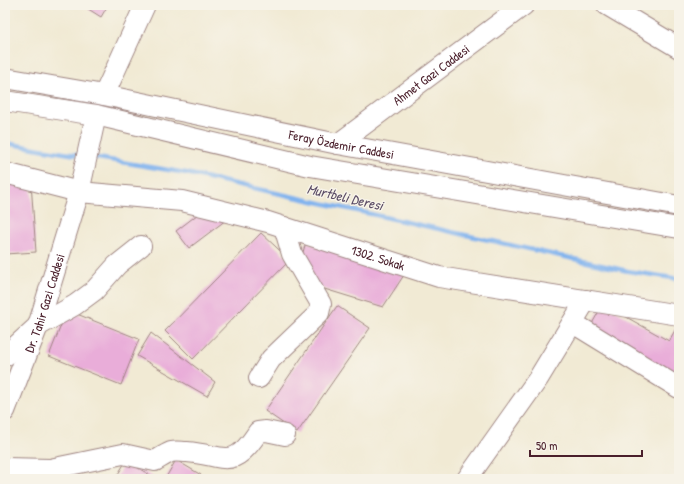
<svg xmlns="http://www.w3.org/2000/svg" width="684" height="484" font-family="'Patrick Hand',sans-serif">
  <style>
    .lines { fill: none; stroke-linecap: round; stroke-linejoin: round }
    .stream { stroke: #82b4ee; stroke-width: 4.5 }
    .building { fill: #e9add9 }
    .minor-casing { stroke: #9e8480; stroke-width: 22 }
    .minor { stroke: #fff; stroke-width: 20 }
    .labels { text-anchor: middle; stroke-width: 3; stroke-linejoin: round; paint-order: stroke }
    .street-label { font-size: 13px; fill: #4a1f2b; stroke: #f7f3e8 }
    .water-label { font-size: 14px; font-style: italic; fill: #5b4c66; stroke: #f7f3e8 }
  </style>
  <rect width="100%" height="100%" fill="#f7f3e8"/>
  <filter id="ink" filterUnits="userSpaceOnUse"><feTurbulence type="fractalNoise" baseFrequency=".025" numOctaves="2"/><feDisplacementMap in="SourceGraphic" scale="8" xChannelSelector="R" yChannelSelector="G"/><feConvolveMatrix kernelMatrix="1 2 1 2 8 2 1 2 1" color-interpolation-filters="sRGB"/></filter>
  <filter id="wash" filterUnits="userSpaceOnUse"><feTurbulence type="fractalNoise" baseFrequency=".012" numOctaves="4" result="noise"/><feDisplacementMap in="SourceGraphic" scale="16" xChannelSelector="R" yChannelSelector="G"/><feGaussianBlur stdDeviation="0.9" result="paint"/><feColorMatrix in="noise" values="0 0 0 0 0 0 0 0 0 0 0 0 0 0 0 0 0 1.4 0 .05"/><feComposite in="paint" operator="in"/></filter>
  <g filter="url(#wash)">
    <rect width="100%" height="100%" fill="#f1ead4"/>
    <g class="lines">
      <g class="stream">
        <polyline points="5,143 82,156"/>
        <polyline points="92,157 186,173 628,271 679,279"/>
      </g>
    </g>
    <g id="blocks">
      <g class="building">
        <polygon points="82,5 108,5 101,17"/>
        <polygon points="5,176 31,183 36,252 5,254"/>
        <polygon points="202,211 226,220 189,248 176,231"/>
        <polygon points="261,233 290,260 193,359 165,331"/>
        <polygon points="306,242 406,272 383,307 318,287 300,262"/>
        <polygon points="603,304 669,341 679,323 679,380 589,329"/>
        <polygon points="337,306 370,328 297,433 265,411"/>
        <polygon points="67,310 139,339 121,385 49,356"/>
        <polygon points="151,333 215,382 207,396 137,356"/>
        <polygon points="176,460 201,475 198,479 165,479"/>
        <polygon points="126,461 157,479 115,479"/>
      </g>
    </g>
  </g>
  <g filter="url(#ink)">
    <use href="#blocks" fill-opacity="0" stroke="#9e8480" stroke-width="1"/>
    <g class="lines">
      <g class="minor-casing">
        <g id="minor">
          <polyline points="607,5 679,48"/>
          <path id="s1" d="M 5,78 L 104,95 L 338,144 L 679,206"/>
          <polyline points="104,95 145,5"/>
          <polyline points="5,101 96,115 310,166 679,228"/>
          <path id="s2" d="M 338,144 L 524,5"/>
          <path id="s3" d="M 5,173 L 79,192 L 182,201 L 268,222 L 439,277 L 679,315"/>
          <polyline points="573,323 679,388"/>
          <polyline points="5,356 38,326 75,305 94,291 117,265 141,246"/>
          <polyline points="259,378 271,359 319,313 321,304 292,254 284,227"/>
          <path id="s4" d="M 5,411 L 38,326 L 79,192 L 96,115"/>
          <path d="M 5,468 L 50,469 L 123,454 L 155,461 C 160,458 166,454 171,452 C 176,451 182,452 187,452 C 225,455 232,472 258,432 L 266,431 L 285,435"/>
          <polyline points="467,479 538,379 586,300"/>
        </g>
      </g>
      <use href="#minor" class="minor"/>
    </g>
  </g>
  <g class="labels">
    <g class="street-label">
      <text dy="5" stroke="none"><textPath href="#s2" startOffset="116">Ahmet Gazi Caddesi</textPath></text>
      <text dy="5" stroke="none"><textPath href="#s1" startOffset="343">Feray Özdemir Caddesi</textPath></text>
      <text dy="5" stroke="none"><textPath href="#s3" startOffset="384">1302. Sokak</textPath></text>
      <text dy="5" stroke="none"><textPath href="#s4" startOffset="115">Dr. Tahir Gazi Caddesi</textPath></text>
    </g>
    <g class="water-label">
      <text transform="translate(345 197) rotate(13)" y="5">Murtbeli Deresi</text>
    </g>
  </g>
  <rect width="684" height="484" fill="none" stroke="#f7f3e8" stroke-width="20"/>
  <path d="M530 450v6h112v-6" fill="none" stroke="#4a1f2b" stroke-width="2"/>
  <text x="536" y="450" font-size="12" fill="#4a1f2b" stroke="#f7f3e8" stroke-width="3" paint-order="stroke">50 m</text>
</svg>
